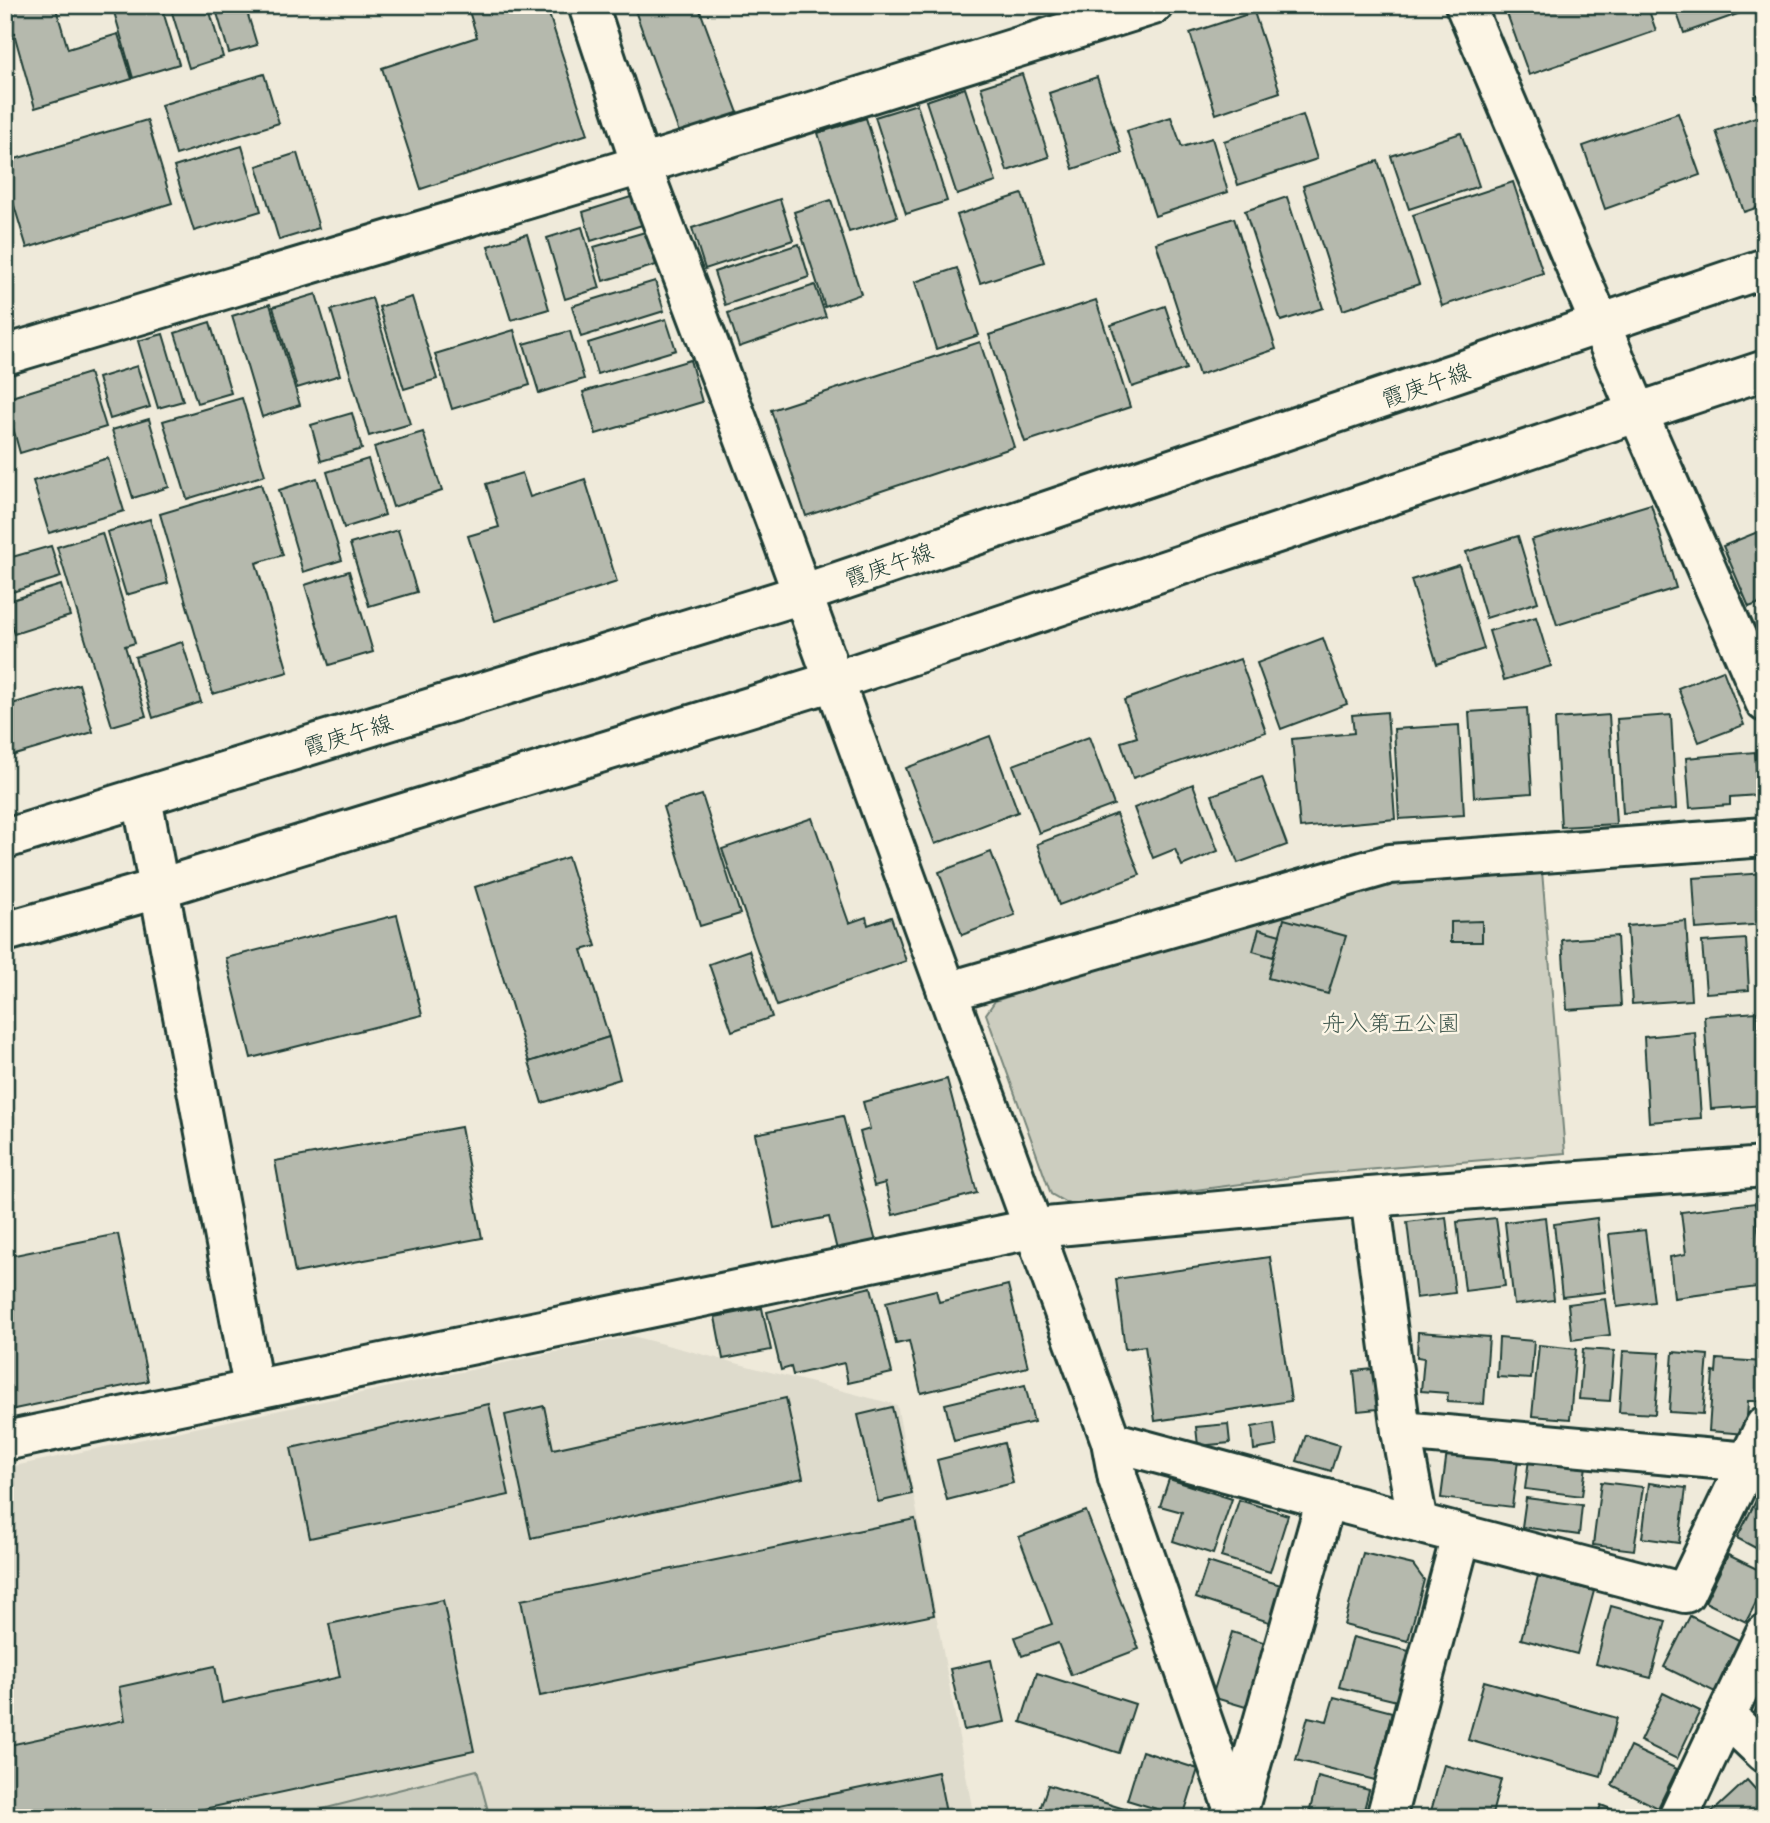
<svg xmlns="http://www.w3.org/2000/svg" width="1770" height="1823" font-family="Dekko,'Klee One',sans-serif">
  <style>
    .built { fill: #dedbcc }
    .green { fill: #cccdbf; stroke: #76857a; stroke-width: 2 }
    .building { fill: #b5b9ad; stroke: #1f3d34; stroke-width: 2 }
    .lines { fill: none; stroke-linecap: round; stroke-linejoin: round }
    .minor-casing { stroke: #1f3d34; stroke-width: 44 }
    .minor { stroke: #fcf5e5; stroke-width: 38 }
    .labels { text-anchor: middle; stroke-width: 5; stroke-linejoin: round; paint-order: stroke }
    .street-label { font-size: 23px; fill: #1f3d34; stroke: #fcf5e5 }
    .park-label { font-size: 23px; fill: #425a50; stroke: #fcf5e5 }
  </style>
  <rect width="100%" height="100%" fill="#efeada"/>
  <filter id="ink" filterUnits="userSpaceOnUse"><feTurbulence type="fractalNoise" baseFrequency=".0143" numOctaves="2"/><feDisplacementMap in="SourceGraphic" scale="14" xChannelSelector="R" yChannelSelector="G"/><feConvolveMatrix kernelMatrix="1 2 1 2 8 2 1 2 1" color-interpolation-filters="sRGB"/></filter>
  <g filter="url(#ink)">
    <polygon class="built" points="632,1336 897,1405 974,1818 5,1818 5,1468"/>
    <g class="green">
      <polygon points="1542,871 1565,1153 1318,1174 1072,1206 1051,1194 986,1014 995,1001 1357,880"/>
      <polygon points="477,1770 490,1818 287,1818"/>
    </g>
    <g class="building">
      <polygon points="6,5 55,5 68,49 118,34 132,79 35,108"/>
      <polygon points="112,5 161,5 179,64 133,78"/>
      <polygon points="208,5 223,57 189,68 170,6"/>
      <polygon points="245,5 257,45 229,53 217,13"/>
      <polygon points="486,5 546,5 588,134 421,189 382,68 477,37 469,11"/>
      <polygon points="633,5 698,5 738,113 680,135"/>
      <polygon points="787,5 816,5 790,14"/>
      <polygon points="1504,5 1647,5 1656,31 1529,75"/>
      <polygon points="1674,5 1763,5 1684,33"/>
      <polygon points="1254,12 1280,92 1216,114 1190,33"/>
      <polygon points="264,74 279,123 176,155 161,105"/>
      <polygon points="1022,74 1049,157 1007,171 981,87"/>
      <polygon points="1097,77 1122,153 1073,169 1049,93"/>
      <polygon points="965,88 996,182 957,195 926,101"/>
      <polygon points="1765,92 1765,205 1744,212 1716,131 1761,115 1754,96"/>
      <polygon points="917,104 947,201 906,214 875,117"/>
      <polygon points="1678,113 1700,175 1605,209 1583,146"/>
      <polygon points="1303,115 1317,159 1238,185 1224,141"/>
      <polygon points="1171,117 1182,147 1212,138 1228,192 1155,216 1127,131"/>
      <polygon points="866,118 897,217 849,232 818,133"/>
      <polygon points="147,120 172,203 27,248 5,176 5,162"/>
      <polygon points="1461,133 1479,186 1409,209 1391,156"/>
      <polygon points="242,146 261,211 194,231 174,167"/>
      <polygon points="297,153 319,228 279,240 257,166"/>
      <polygon points="1378,161 1419,284 1343,310 1303,186"/>
      <polygon points="1513,182 1543,273 1442,306 1413,215"/>
      <polygon points="1022,194 1044,262 980,283 957,215"/>
      <polygon points="634,196 642,225 591,241 583,212"/>
      <polygon points="1287,197 1323,308 1281,321 1245,211"/>
      <polygon points="780,199 793,240 705,269 692,228"/>
      <polygon points="831,200 861,294 825,307 794,212"/>
      <polygon points="1234,218 1276,349 1199,375 1156,243"/>
      <polygon points="582,227 600,288 565,299 547,238"/>
      <polygon points="645,232 656,265 603,281 594,247"/>
      <polygon points="527,234 549,309 511,320 488,246"/>
      <polygon points="799,244 809,277 725,305 714,272"/>
      <polygon points="957,268 979,335 936,349 915,282"/>
      <polygon points="655,281 664,311 581,337 572,306"/>
      <polygon points="815,285 826,317 739,347 728,313"/>
      <polygon points="316,294 340,375 297,388 273,307"/>
      <polygon points="412,297 437,379 404,389 379,307"/>
      <polygon points="372,298 410,424 369,436 331,310"/>
      <polygon points="1096,300 1130,407 1025,442 989,335"/>
      <polygon points="270,304 300,405 262,417 232,316"/>
      <polygon points="1165,306 1186,369 1132,387 1111,325"/>
      <polygon points="666,319 676,350 597,374 588,343"/>
      <polygon points="210,322 231,393 197,403 175,333"/>
      <polygon points="514,330 530,385 452,409 435,354"/>
      <polygon points="570,331 584,379 539,393 524,344"/>
      <polygon points="163,334 183,401 158,408 138,341"/>
      <polygon points="980,342 1014,447 806,516 771,410"/>
      <polygon points="690,360 702,402 596,434 583,392"/>
      <polygon points="137,366 150,407 110,419 98,378"/>
      <polygon points="89,373 106,427 20,453 5,399"/>
      <polygon points="242,398 265,475 187,499 163,421"/>
      <polygon points="352,413 362,449 321,461 311,425"/>
      <polygon points="149,419 169,487 133,498 112,430"/>
      <polygon points="423,432 442,491 393,507 374,447"/>
      <polygon points="108,458 124,511 49,533 33,481"/>
      <polygon points="368,459 385,515 344,528 327,472"/>
      <polygon points="522,473 530,497 585,479 617,582 495,621 468,536 499,527 486,484"/>
      <polygon points="317,478 342,560 303,572 279,490"/>
      <polygon points="261,484 283,555 256,563 288,672 213,694 160,514"/>
      <polygon points="1651,504 1676,588 1557,625 1531,540"/>
      <polygon points="150,519 168,583 126,595 107,532"/>
      <polygon points="1765,529 1765,601 1749,607 1723,546"/>
      <polygon points="398,530 417,592 369,606 350,544"/>
      <polygon points="102,533 135,643 125,646 146,716 112,726 57,547"/>
      <polygon points="1518,536 1538,602 1486,618 1466,552"/>
      <polygon points="51,546 61,577 9,593 5,559"/>
      <polygon points="1459,565 1484,649 1437,664 1411,580"/>
      <polygon points="349,571 373,652 329,665 305,585"/>
      <polygon points="61,585 70,616 14,634 5,602"/>
      <polygon points="1536,617 1551,666 1504,680 1489,631"/>
      <polygon points="1323,638 1347,704 1281,729 1257,663"/>
      <polygon points="182,642 201,702 153,718 135,657"/>
      <polygon points="1240,659 1266,732 1133,778 1121,742 1137,737 1124,700"/>
      <polygon points="1723,670 1744,725 1699,742 1678,688"/>
      <polygon points="79,684 93,732 5,758 5,706"/>
      <polygon points="1527,708 1532,793 1474,797 1469,712"/>
      <polygon points="1387,712 1395,819 1300,828 1292,739 1354,733 1352,715"/>
      <polygon points="1609,715 1616,824 1561,827 1555,719"/>
      <polygon points="1671,715 1676,809 1623,813 1617,719"/>
      <polygon points="1459,725 1464,815 1399,819 1394,729"/>
      <polygon points="990,736 1018,812 935,844 906,768"/>
      <polygon points="1089,737 1114,805 1039,833 1013,765"/>
      <polygon points="1755,752 1758,795 1730,797 1730,805 1690,808 1686,758"/>
      <polygon points="1262,777 1287,845 1238,863 1212,795"/>
      <polygon points="1193,784 1218,851 1182,866 1175,849 1153,858 1134,808"/>
      <polygon points="702,795 740,914 700,926 663,807"/>
      <polygon points="1116,814 1140,875 1059,905 1037,844"/>
      <polygon points="812,818 849,923 866,917 868,925 891,917 906,961 777,1006 722,849"/>
      <polygon points="991,852 1015,915 962,935 939,872"/>
      <polygon points="568,857 596,946 582,950 609,1037 529,1062 475,887"/>
      <polygon points="1765,873 1765,924 1696,929 1693,878"/>
      <polygon points="397,915 422,1015 251,1058 226,958"/>
      <polygon points="1284,919 1346,936 1328,994 1268,978"/>
      <polygon points="1482,921 1482,942 1451,942 1451,922"/>
      <polygon points="1686,921 1691,1000 1632,1004 1627,926"/>
      <polygon points="1259,929 1280,935 1273,957 1253,951"/>
      <polygon points="1617,936 1621,1006 1567,1010 1562,940"/>
      <polygon points="1746,939 1749,990 1706,993 1702,942"/>
      <polygon points="749,950 772,1017 732,1031 709,964"/>
      <polygon points="1757,1012 1764,1105 1711,1109 1704,1016"/>
      <polygon points="1695,1032 1701,1118 1649,1122 1644,1037"/>
      <polygon points="609,1037 620,1079 542,1103 529,1062"/>
      <polygon points="947,1079 977,1193 893,1215 885,1183 874,1186 860,1132 870,1129 863,1102"/>
      <polygon points="843,1116 876,1242 837,1250 829,1217 774,1228 755,1134"/>
      <polygon points="461,1127 482,1238 295,1273 275,1161"/>
      <polygon points="1755,1203 1765,1286 1674,1298 1670,1257 1686,1254 1681,1212"/>
      <polygon points="1446,1217 1455,1293 1416,1298 1407,1222"/>
      <polygon points="1545,1217 1554,1300 1514,1305 1505,1222"/>
      <polygon points="1496,1218 1505,1286 1465,1291 1457,1222"/>
      <polygon points="1597,1218 1605,1292 1562,1297 1554,1224"/>
      <polygon points="1645,1230 1654,1302 1617,1307 1609,1234"/>
      <polygon points="118,1234 148,1381 5,1411 5,1257"/>
      <polygon points="1270,1257 1291,1401 1155,1421 1145,1346 1125,1349 1116,1279"/>
      <polygon points="1008,1285 1028,1367 921,1393 909,1341 896,1344 886,1302 936,1290 939,1302"/>
      <polygon points="871,1287 892,1373 848,1383 844,1363 793,1375 791,1367 781,1370 767,1312"/>
      <polygon points="1605,1299 1610,1335 1572,1340 1568,1304"/>
      <polygon points="762,1308 771,1350 723,1359 715,1317"/>
      <polygon points="1418,1332 1489,1337 1484,1404 1447,1402 1448,1393 1421,1391 1424,1358 1417,1357"/>
      <polygon points="1499,1338 1534,1341 1531,1379 1497,1377"/>
      <polygon points="1539,1345 1576,1349 1570,1419 1532,1416"/>
      <polygon points="1583,1349 1614,1351 1610,1401 1579,1399"/>
      <polygon points="1623,1351 1660,1353 1655,1414 1619,1412"/>
      <polygon points="1673,1352 1708,1355 1703,1414 1669,1412"/>
      <polygon points="1717,1359 1764,1362 1761,1401 1748,1401 1746,1434 1709,1431 1713,1372 1716,1373"/>
      <polygon points="1373,1369 1377,1409 1358,1411 1354,1371"/>
      <polygon points="1025,1385 1034,1422 954,1441 945,1404"/>
      <polygon points="786,1398 803,1478 531,1538 505,1415 544,1406 553,1449"/>
      <polygon points="489,1404 509,1495 310,1538 291,1448"/>
      <polygon points="892,1407 912,1494 878,1502 858,1415"/>
      <polygon points="1274,1423 1277,1446 1254,1450 1252,1427"/>
      <polygon points="1228,1424 1230,1443 1198,1446 1196,1427"/>
      <polygon points="1306,1435 1339,1445 1331,1471 1297,1461"/>
      <polygon points="1004,1443 1013,1483 947,1500 937,1460"/>
      <polygon points="1447,1451 1518,1460 1512,1507 1441,1498"/>
      <polygon points="1529,1459 1586,1466 1582,1496 1525,1489"/>
      <polygon points="1169,1479 1232,1499 1213,1554 1173,1541 1182,1512 1160,1506"/>
      <polygon points="1601,1482 1643,1487 1634,1550 1593,1545"/>
      <polygon points="1649,1483 1686,1488 1679,1543 1642,1538"/>
      <polygon points="1759,1495 1765,1498 1765,1553 1737,1538"/>
      <polygon points="1526,1498 1582,1505 1579,1535 1522,1527"/>
      <polygon points="1239,1500 1288,1515 1270,1572 1221,1557"/>
      <polygon points="1086,1511 1139,1649 1071,1675 1058,1643 1022,1656 1015,1637 1052,1624 1019,1537"/>
      <polygon points="915,1519 934,1615 540,1696 521,1600"/>
      <polygon points="1363,1553 1413,1565 1424,1580 1408,1641 1344,1625"/>
      <polygon points="1728,1555 1765,1573 1765,1585 1746,1622 1705,1602"/>
      <polygon points="1208,1562 1290,1588 1278,1625 1196,1598"/>
      <polygon points="1538,1576 1594,1591 1577,1654 1521,1639"/>
      <polygon points="443,1600 474,1751 162,1818 5,1818 5,1746 125,1720 119,1687 215,1666 222,1703 340,1677 329,1624"/>
      <polygon points="1611,1606 1666,1621 1651,1678 1596,1664"/>
      <polygon points="1690,1616 1743,1642 1717,1693 1664,1667"/>
      <polygon points="1232,1632 1269,1644 1249,1708 1212,1697"/>
      <polygon points="1353,1637 1409,1651 1397,1701 1339,1687"/>
      <polygon points="991,1660 1005,1722 964,1730 950,1669"/>
      <polygon points="1037,1673 1135,1704 1119,1753 1021,1722"/>
      <polygon points="1484,1681 1617,1718 1601,1777 1468,1740"/>
      <polygon points="1765,1689 1765,1724 1752,1718"/>
      <polygon points="1663,1693 1700,1711 1677,1759 1640,1741"/>
      <polygon points="1334,1697 1392,1712 1375,1780 1296,1760 1308,1717 1327,1721"/>
      <polygon points="1630,1747 1677,1769 1658,1808 1612,1785"/>
      <polygon points="1142,1751 1198,1769 1183,1817 1127,1800"/>
      <polygon points="1444,1765 1501,1780 1491,1818 1457,1818 1431,1811"/>
      <polygon points="938,1772 947,1818 717,1818"/>
      <polygon points="1318,1777 1369,1790 1362,1818 1308,1818"/>
      <polygon points="1747,1780 1765,1800 1765,1818 1706,1818"/>
      <polygon points="1048,1785 1153,1818 1037,1818"/>
      <polygon points="1601,1805 1633,1818 1596,1818"/>
    </g>
    <g class="lines">
      <g class="minor-casing">
        <g id="minor">
          <polyline points="588,5 641,165 782,538 1111,1441 1326,1499"/>
          <polyline points="1465,5 1637,411 1765,702"/>
          <polyline points="5,355 641,165 1153,5"/>
          <polyline points="142,798 253,1387"/>
          <polyline points="5,839 802,594 1765,268"/>
          <polyline points="5,932 160,888 834,681 1765,370"/>
          <polyline points="947,992 1390,864 1765,837"/>
          <polyline points="1370,1197 1401,1431 1418,1523"/>
          <polyline points="1401,1431 1749,1462"/>
          <polyline points="5,1441 1036,1228 1370,1197 1765,1167"/>
          <polyline points="1111,1441 1118,1479 1236,1816"/>
          <polyline points="1726,1716 1765,1753"/>
          <polyline points="1236,1818 1326,1499 1685,1593 1765,1426"/>
          <polyline points="1386,1818 1461,1536"/>
          <polyline points="1678,1818 1765,1634"/>
        </g>
      </g>
      <use href="#minor" class="minor"/>
    </g>
  </g>
  <g class="labels">
    <g class="street-label">
      <text transform="translate(1426 385) rotate(-19)" y="8">霞庚午線</text>
      <text transform="translate(889 565) rotate(-19)" y="8">霞庚午線</text>
      <text transform="translate(348 735) rotate(-17)" y="8">霞庚午線</text>
    </g>
    <g class="park-label">
      <text x="1391" y="1031">舟入第五公園</text>
    </g>
  </g>
  <rect width="1770" height="1823" fill="none" stroke="#fcf5e5" stroke-width="28"/>
  <rect x="14" y="14" width="1742" height="1795" fill="none" stroke="#1f3d34" stroke-width="2.5" filter="url(#ink)"/>
</svg>
